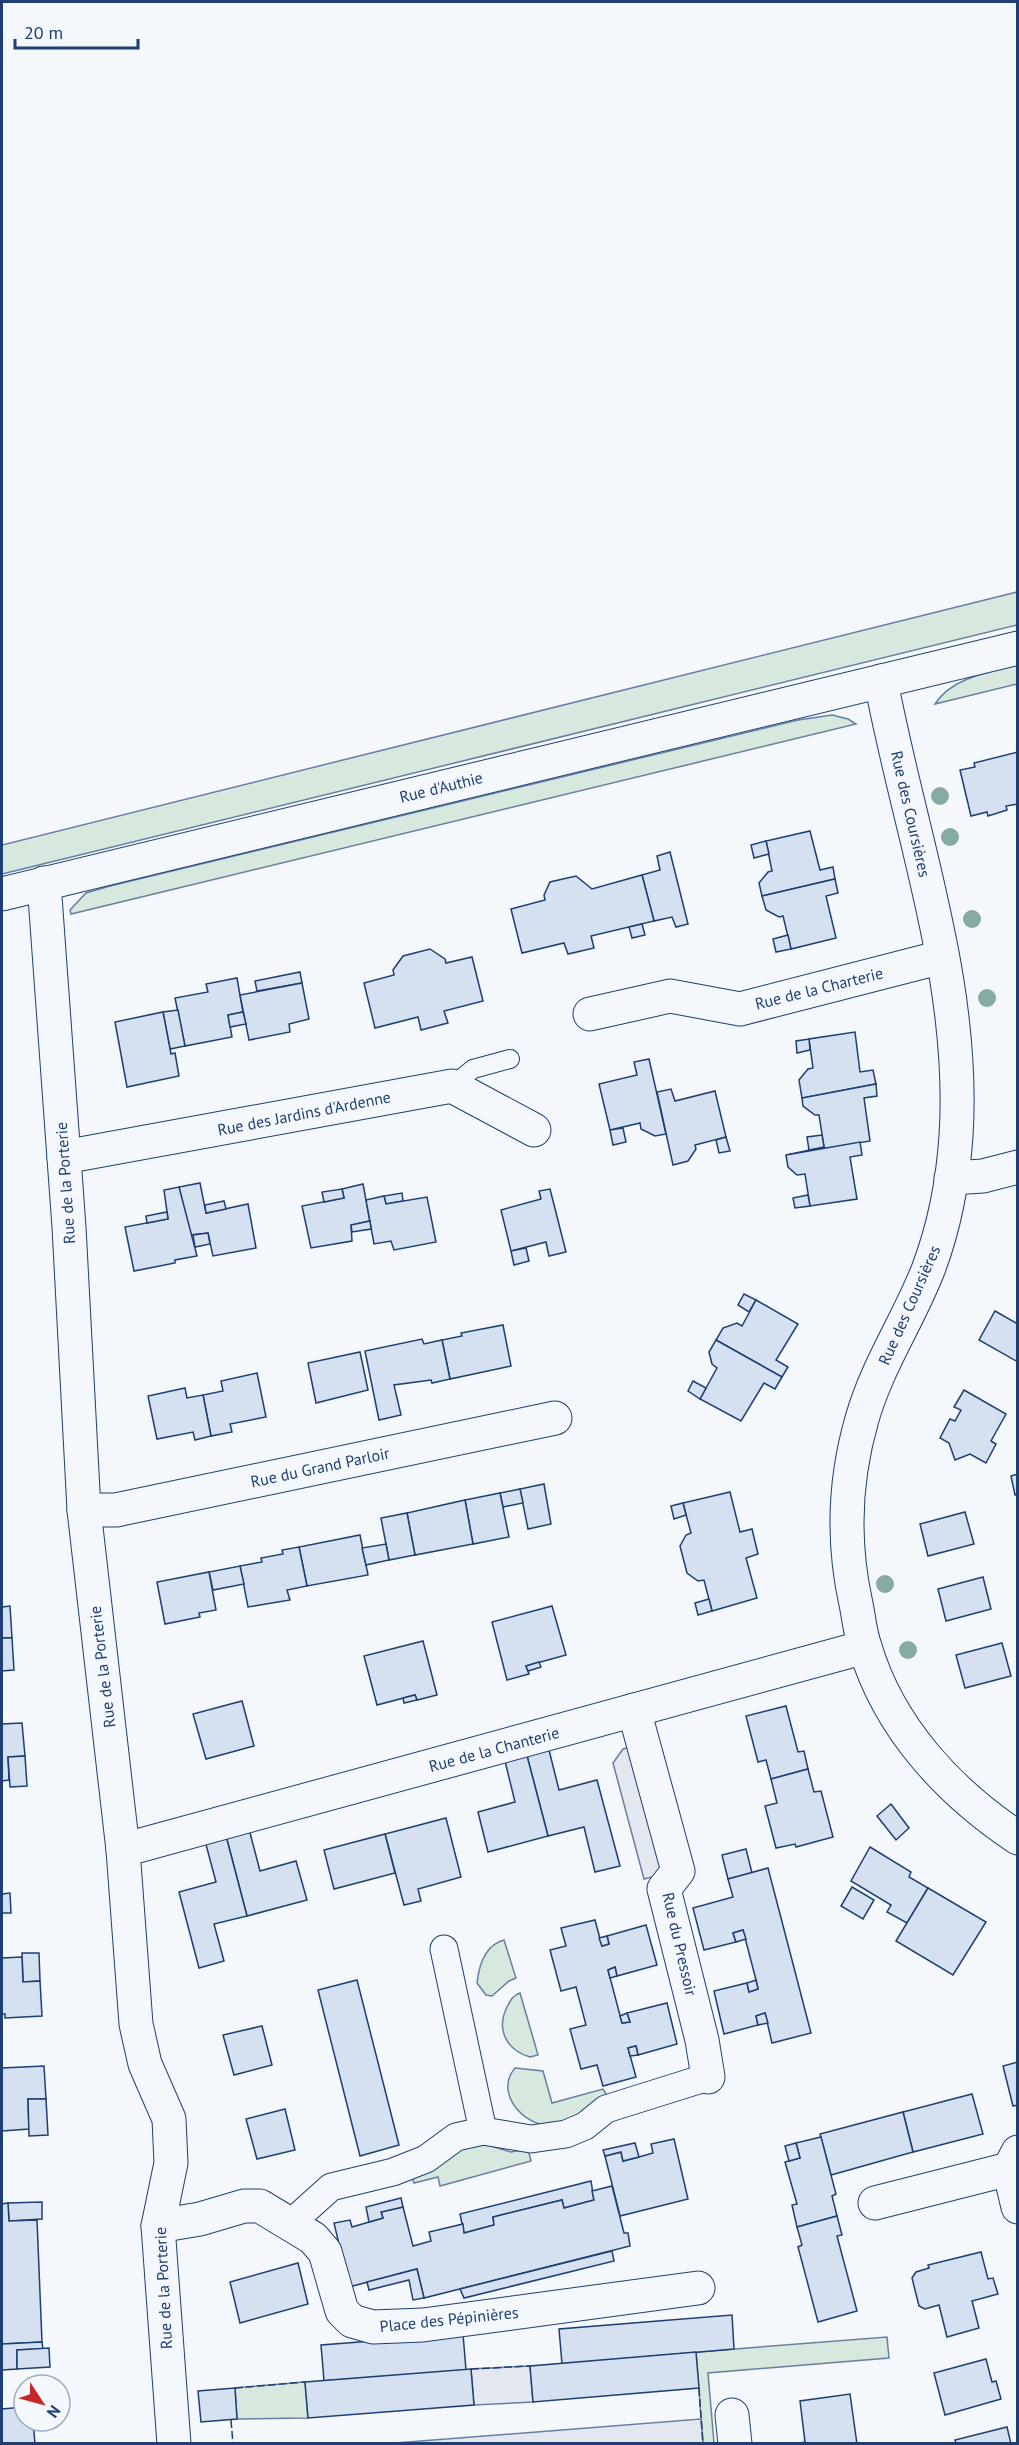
<svg xmlns="http://www.w3.org/2000/svg" width="1019" height="2445" font-family="'PT Sans',sans-serif">
  <style>
    .green { fill: #d7e8df; stroke: #687fa3; stroke-width: 1.5 }
    .parking { fill: #e3e8f0; stroke: #687fa3; stroke-width: 1.5 }
    .building { fill: #d5e0f0; stroke: #1d3f73; stroke-width: 1.5 }
    .lines { fill: none; stroke-linecap: round; stroke-linejoin: round }
    .service-casing { stroke: #1d3f73; stroke-width: 20 }
    .pedestrian-casing { stroke: #1d3f73; stroke-width: 29 }
    .minor-casing { stroke: #1d3f73; stroke-width: 35 }
    .tertiary-casing { stroke: #1d3f73; stroke-width: 35 }
    .service { stroke: #f4f7fb; stroke-width: 18 }
    .pedestrian { stroke: #f4f7fb; stroke-width: 27 }
    .minor { stroke: #f4f7fb; stroke-width: 33 }
    .tertiary { stroke: #f4f7fb; stroke-width: 33 }
    .fence { stroke: #1d3f73; stroke-width: 1.5; stroke-dasharray: 8 3; stroke-linecap: butt }
    .tree { fill: #86aba6 }
    .labels { text-anchor: middle; stroke-width: 4.5; stroke-linejoin: round; paint-order: stroke }
    .street-label { font-size: 16px; fill: #1d3f73; stroke: #f4f7fb }
  </style>
  <rect width="100%" height="100%" fill="#f4f7fb"/>
  <g class="green">
    <polygon points="1017,592 1017,625 2,874 2,845"/>
    <path d="M 1017,665 L 1017,684 L 935,704 C 951,678 989,672 1017,665 Z"/>
    <polygon points="832,715 848,719 856,724 71,914 70,910 86,893 110,886 798,720"/>
    <path d="M 504,1940 L 516,1978 L 509,1981 L 492,1996 L 486,1995 L 477,1983 C 479,1965 485,1945 504,1940 Z"/>
    <path d="M 520,1993 L 538,2055 L 530,2057 C 506,2050 496,2029 507,2007 C 510,2001 513,1995 520,1993 Z"/>
    <path d="M 515,2068 L 543,2071 L 552,2103 L 603,2089 L 606,2094 C 594,2104 575,2122 559,2125 C 529,2132 492,2095 515,2068 Z"/>
    <polygon points="481,2143 511,2152 528,2149 531,2161 440,2186 438,2177 414,2183 412,2177 433,2170 455,2146"/>
    <polygon points="887,2337 889,2358 708,2373 714,2443 703,2444 696,2352"/>
    <polygon points="305,2382 308,2418 237,2419 235,2388"/>
  </g>
  <g class="parking">
    <polygon points="631,1747 664,1874 644,1879 613,1763 623,1749"/>
    <polygon points="530,2366 533,2402 474,2405 471,2369"/>
    <polygon points="701,2419 703,2443 395,2443"/>
  </g>
  <g class="building">
    <polygon points="1018,752 1018,804 1006,806 1007,810 988,816 987,812 971,816 960,770 975,767 974,763"/>
    <polygon points="810,831 820,870 833,867 835,879 762,896 759,883 768,872 772,871 766,841"/>
    <polygon points="766,841 769,854 754,858 751,845"/>
    <polygon points="670,852 688,924 676,927 672,917 654,921 642,875 660,870 657,856"/>
    <polygon points="642,875 654,921 591,936 594,948 568,954 564,943 522,953 511,909 545,900 544,895 550,882 576,876 592,889"/>
    <polygon points="835,879 838,893 826,896 836,938 791,949 783,916 779,917 766,910 762,896"/>
    <polygon points="642,924 645,935 632,938 629,927"/>
    <polygon points="788,935 791,949 776,952 773,939"/>
    <polygon points="430,949 445,959 446,963 472,957 483,1001 444,1011 448,1023 421,1030 418,1017 375,1028 364,983 394,975 393,970 403,956"/>
    <polygon points="300,972 302,983 257,991 255,981"/>
    <polygon points="237,978 243,1012 228,1015 232,1037 185,1046 175,998 208,992 206,984"/>
    <polygon points="302,983 309,1019 289,1024 290,1032 249,1040 240,995"/>
    <polygon points="178,1010 185,1046 170,1049 163,1012"/>
    <polygon points="163,1012 171,1054 175,1053 179,1076 127,1087 115,1022"/>
    <polygon points="243,1012 246,1024 230,1027 228,1015"/>
    <polygon points="855,1032 860,1072 873,1070 876,1084 802,1098 799,1080 808,1069 813,1068 809,1039"/>
    <polygon points="809,1039 810,1050 797,1053 796,1041"/>
    <polygon points="649,1059 666,1134 655,1136 641,1129 640,1123 610,1130 599,1084 637,1075 634,1062"/>
    <polygon points="876,1084 877,1096 864,1098 870,1141 786,1155 824,1147 819,1115 815,1115 803,1106 802,1098"/>
    <polygon points="671,1089 675,1101 715,1091 726,1137 695,1145 696,1149 688,1161 673,1165 657,1092"/>
    <polygon points="623,1128 626,1142 613,1145 610,1130"/>
    <polygon points="822,1135 824,1147 809,1150 807,1137"/>
    <polygon points="726,1137 730,1151 719,1153 716,1140"/>
    <polygon points="860,1142 862,1155 850,1157 857,1199 810,1206 805,1174 797,1175 788,1167 786,1155"/>
    <polygon points="200,1183 206,1213 248,1204 256,1248 213,1256 208,1233 190,1235 179,1187"/>
    <polygon points="363,1184 370,1221 351,1225 352,1241 311,1248 302,1206 344,1198 342,1189"/>
    <polygon points="179,1187 197,1256 175,1260 175,1263 134,1271 125,1227 168,1219 164,1190"/>
    <polygon points="342,1189 344,1198 324,1202 322,1192"/>
    <polygon points="550,1189 566,1252 549,1256 546,1242 511,1251 501,1210 541,1199 539,1191"/>
    <polygon points="402,1193 403,1201 386,1204 384,1196"/>
    <polygon points="808,1195 810,1206 795,1208 793,1198"/>
    <polygon points="384,1196 386,1204 427,1197 436,1242 394,1250 391,1241 374,1244 366,1200"/>
    <polygon points="224,1201 226,1209 206,1213 205,1205"/>
    <polygon points="167,1212 168,1219 147,1223 146,1216"/>
    <polygon points="370,1221 371,1229 352,1232 351,1225"/>
    <polygon points="208,1233 210,1244 195,1247 193,1235"/>
    <polygon points="526,1248 529,1261 514,1265 511,1251"/>
    <polygon points="744,1294 756,1300 749,1312 738,1305"/>
    <polygon points="756,1300 798,1324 776,1360 788,1367 782,1377 716,1340 723,1328 737,1323 742,1326"/>
    <polygon points="995,1311 1018,1324 1018,1362 979,1340"/>
    <polygon points="503,1325 511,1366 450,1379 442,1340 462,1336 461,1333"/>
    <polygon points="422,1339 424,1344 442,1340 450,1379 432,1383 431,1380 394,1385 401,1415 379,1420 365,1351"/>
    <polygon points="716,1340 782,1377 775,1389 764,1383 741,1421 700,1399 717,1368 712,1364 709,1352"/>
    <polygon points="360,1352 368,1390 316,1403 308,1363"/>
    <polygon points="257,1373 266,1417 230,1424 232,1432 211,1436 203,1395 223,1391 221,1381"/>
    <polygon points="693,1381 706,1388 700,1399 688,1391"/>
    <polygon points="185,1388 187,1398 203,1395 211,1436 195,1440 193,1432 157,1439 148,1396"/>
    <polygon points="964,1390 1006,1414 991,1441 996,1444 986,1463 970,1454 955,1460 949,1443 940,1438 950,1419 955,1421 961,1410 954,1407"/>
    <polygon points="1018,1474 1018,1494 1015,1495 1011,1476"/>
    <polygon points="544,1484 551,1524 528,1529 520,1489"/>
    <polygon points="520,1489 523,1503 503,1507 500,1493"/>
    <polygon points="730,1492 740,1532 752,1529 758,1554 746,1558 757,1598 712,1611 704,1580 698,1581 687,1573 680,1546 686,1535 691,1533 683,1503"/>
    <polygon points="500,1493 509,1537 473,1544 465,1500"/>
    <polygon points="465,1500 473,1544 415,1555 407,1513"/>
    <polygon points="683,1503 686,1515 674,1519 671,1506"/>
    <polygon points="965,1512 974,1544 928,1556 920,1524"/>
    <polygon points="407,1513 415,1555 389,1560 381,1518"/>
    <polygon points="360,1535 368,1575 307,1586 299,1547"/>
    <polygon points="386,1544 389,1560 366,1565 362,1548"/>
    <polygon points="299,1547 307,1586 287,1590 290,1600 248,1607 240,1566 262,1562 261,1558 283,1554 282,1550"/>
    <polygon points="240,1566 244,1584 213,1590 209,1572"/>
    <polygon points="209,1572 216,1610 199,1613 200,1617 165,1624 157,1582"/>
    <polygon points="983,1577 991,1609 946,1621 938,1589"/>
    <polygon points="709,1599 712,1611 698,1615 695,1603"/>
    <polygon points="10,1606 12,1638 2,1638 2,1607"/>
    <polygon points="552,1606 566,1655 526,1666 529,1674 507,1680 492,1622"/>
    <polygon points="2,1638 12,1638 14,1670 2,1671"/>
    <polygon points="423,1641 437,1695 417,1700 415,1695 377,1705 364,1656"/>
    <polygon points="1002,1643 1011,1676 965,1688 956,1655"/>
    <polygon points="539,1662 541,1667 528,1671 526,1666"/>
    <polygon points="415,1695 417,1700 404,1703 403,1698"/>
    <polygon points="242,1701 254,1746 206,1759 193,1714"/>
    <polygon points="786,1706 798,1752 804,1751 808,1769 771,1779 766,1760 758,1762 746,1716"/>
    <polygon points="22,1723 25,1756 8,1757 9,1780 2,1781 2,1724"/>
    <polygon points="548,1746 559,1790 597,1780 620,1866 595,1872 584,1827 548,1836 526,1752"/>
    <polygon points="526,1752 548,1836 488,1852 478,1812 515,1802 504,1757"/>
    <polygon points="25,1756 27,1786 10,1787 8,1757"/>
    <polygon points="808,1769 814,1792 821,1791 833,1837 796,1847 795,1844 776,1848 765,1806 777,1803 771,1779"/>
    <polygon points="891,1804 909,1828 896,1840 877,1816"/>
    <polygon points="446,1818 461,1877 418,1889 421,1901 404,1905 385,1834"/>
    <polygon points="248,1825 260,1871 296,1861 307,1900 247,1916 225,1832"/>
    <polygon points="225,1832 247,1916 214,1924 224,1961 199,1968 179,1892 216,1882 204,1837"/>
    <polygon points="385,1834 395,1873 334,1889 324,1850"/>
    <polygon points="870,1847 911,1872 909,1877 928,1888 907,1923 887,1912 891,1905 851,1881"/>
    <polygon points="746,1849 752,1873 728,1879 722,1855"/>
    <polygon points="768,1868 811,2033 772,2043 765,2013 756,2016 758,2025 724,2034 714,1991 747,1983 749,1992 758,1989 756,1980 743,1930 733,1933 736,1942 704,1950 693,1908 733,1897 728,1879"/>
    <polygon points="852,1887 874,1900 863,1919 841,1906"/>
    <polygon points="928,1888 986,1922 953,1975 896,1941"/>
    <polygon points="10,1893 11,1913 2,1913 2,1894"/>
    <polygon points="595,1920 602,1946 609,1944 607,1936 646,1925 657,1965 617,1976 615,1967 608,1970 622,2023 630,2022 627,2013 667,2003 677,2044 638,2055 636,2046 628,2048 636,2077 603,2086 597,2065 581,2069 570,2029 586,2025 576,1987 561,1991 550,1950 566,1946 561,1928"/>
    <polygon points="743,1930 746,1939 736,1942 733,1933"/>
    <polygon points="607,1936 609,1944 602,1946 599,1938"/>
    <polygon points="22,1953 39,1953 40,1981 23,1982"/>
    <polygon points="22,1957 23,1982 40,1981 42,2016 5,2018 5,2014 2,2014 2,1958"/>
    <polygon points="615,1967 617,1976 610,1978 608,1970"/>
    <polygon points="357,1980 399,2145 360,2156 318,1990"/>
    <polygon points="756,1980 758,1989 749,1992 747,1983"/>
    <polygon points="627,2013 630,2022 622,2023 620,2016"/>
    <polygon points="765,2013 768,2023 758,2025 756,2016"/>
    <polygon points="262,2026 272,2065 234,2075 223,2035"/>
    <polygon points="636,2046 638,2055 630,2056 628,2048"/>
    <polygon points="1018,2062 1018,2105 1013,2106 1003,2066"/>
    <polygon points="44,2066 46,2099 28,2099 29,2129 2,2131 2,2068"/>
    <polygon points="972,2094 983,2134 913,2152 903,2112"/>
    <polygon points="28,2099 46,2099 48,2135 29,2136"/>
    <polygon points="285,2109 295,2150 257,2159 246,2119"/>
    <polygon points="903,2112 913,2152 831,2175 820,2134"/>
    <polygon points="821,2137 836,2194 832,2196 837,2216 797,2227 792,2205 797,2204 785,2162 800,2158 796,2143"/>
    <polygon points="674,2139 688,2199 620,2216 605,2156 621,2152 623,2161 639,2157 653,2153 651,2144"/>
    <polygon points="635,2143 639,2157 623,2161 621,2152 605,2156 603,2150"/>
    <polygon points="796,2143 800,2158 789,2161 785,2146"/>
    <polygon points="591,2181 594,2200 564,2208 562,2200 493,2217 494,2225 464,2233 460,2214"/>
    <polygon points="612,2186 624,2233 628,2233 630,2246 424,2298 417,2269 349,2287 334,2223 350,2220 352,2227 383,2218 381,2212 403,2207 413,2246 431,2241 429,2232 463,2224 464,2233 494,2225 493,2217 562,2200 564,2208 594,2200 592,2191"/>
    <polygon points="401,2198 403,2207 381,2212 383,2218 369,2222 366,2207"/>
    <polygon points="42,2202 42,2219 9,2221 8,2203"/>
    <polygon points="8,2203 9,2221 37,2220 42,2342 2,2344 2,2204"/>
    <polygon points="837,2216 842,2235 837,2236 857,2311 818,2322 798,2247 802,2245 797,2227"/>
    <polygon points="612,2251 614,2261 464,2298 460,2289"/>
    <polygon points="981,2252 988,2279 993,2278 998,2294 972,2301 979,2328 947,2337 939,2305 925,2309 919,2306 912,2278 916,2272 929,2268 928,2265"/>
    <polygon points="298,2263 308,2304 240,2323 230,2282"/>
    <polygon points="417,2269 424,2298 413,2300 409,2280 369,2290 367,2282"/>
    <polygon points="732,2315 734,2349 562,2364 559,2329"/>
    <polygon points="463,2334 466,2370 324,2381 321,2345"/>
    <polygon points="42,2342 43,2349 17,2350 17,2369 2,2370 2,2344"/>
    <polygon points="49,2348 50,2367 17,2369 17,2350"/>
    <polygon points="696,2352 699,2388 533,2402 530,2366"/>
    <polygon points="986,2359 992,2382 996,2381 1001,2399 945,2415 934,2373"/>
    <polygon points="471,2369 474,2405 308,2418 305,2382"/>
    <polygon points="235,2388 237,2419 201,2422 198,2391"/>
    <polygon points="850,2394 857,2444 795,2444 805,2442 800,2401"/>
    <polygon points="24,2407 24,2421 33,2421 35,2444 2,2444 2,2409"/>
    <polygon points="1007,2427 1011,2444 956,2444 955,2440"/>
  </g>
  <g class="lines">
    <g class="service-casing">
      <polyline id="service" points="452,1086 473,1069 510,1059"/>
    </g>
    <g class="pedestrian-casing">
      <g id="pedestrian">
        <polyline points="444,1949 483,2131"/>
        <polyline points="291,2223 331,2187 393,2172 426,2159 456,2137 483,2131 531,2139 566,2134 585,2126 606,2109 708,2077"/>
      </g>
    </g>
    <g class="minor-casing">
      <g id="minor">
        <path d="M 881,681 C 909,832 966,981 956,1136 C 953,1181 944,1228 928,1270 C 908,1321 877,1366 862,1419 C 844,1481 842,1541 856,1604 C 859,1618 860,1633 865,1647 C 889,1728 949,1792 1018,1838"/>
        <polyline points="44,883 69,1227 84,1510 123,1850 136,2024 145,2064 169,2119 171,2163 158,2226 174,2444"/>
        <polyline points="590,1014 670,996 740,1009 942,957"/>
        <polyline points="64,1157 452,1086 534,1130"/>
        <polyline points="951,1178 983,1176 1018,1167"/>
        <polyline points="84,1510 116,1510 555,1418"/>
        <polyline points="634,1710 678,1871 664,1889 702,2040 708,2077"/>
        <polyline points="123,1850 865,1647"/>
        <polyline points="1018,2152 1009,2169 1018,2207"/>
        <polyline points="875,2203 1009,2169"/>
        <polyline points="158,2226 200,2219 244,2206 260,2206 313,2238 325,2252 342,2311 352,2321 373,2327 423,2325 698,2288"/>
        <polyline points="732,2415 735,2444"/>
      </g>
    </g>
    <g class="tertiary-casing">
      <polyline id="tertiary" points="2,894 1018,648"/>
    </g>
    <use href="#service" class="service"/>
    <use href="#pedestrian" class="pedestrian"/>
    <use href="#minor" class="minor"/>
    <use href="#tertiary" class="tertiary"/>
    <g class="fence">
      <polyline points="471,2369 530,2366"/>
      <polyline points="235,2388 305,2382"/>
      <polyline points="699,2388 703,2444"/>
      <polyline points="231,2420 233,2444"/>
    </g>
  </g>
  <g class="tree">
    <circle cx="940" cy="796" r="9"/>
    <circle cx="950" cy="837" r="9"/>
    <circle cx="972" cy="919" r="9"/>
    <circle cx="987" cy="998" r="9"/>
    <circle cx="885" cy="1584" r="9"/>
    <circle cx="908" cy="1650" r="9"/>
  </g>
  <g class="labels">
    <g class="street-label">
      <text transform="translate(441 787) rotate(-14)" y="6">Rue d'Authie</text>
      <text transform="translate(911 814) rotate(77)" y="6">Rue des Coursières</text>
      <text transform="translate(819 988) rotate(-14)" y="6">Rue de la Charterie</text>
      <text transform="translate(304 1113) rotate(-11)" y="6">Rue des Jardins d'Ardenne</text>
      <text transform="translate(65 1183) rotate(-94)" y="6">Rue de la Porterie</text>
      <text transform="translate(909 1305) rotate(-66)" y="6">Rue des Coursières</text>
      <text transform="translate(320 1467) rotate(-12)" y="6">Rue du Grand Parloir</text>
      <text transform="translate(102 1667) rotate(-97)" y="6">Rue de la Porterie</text>
      <text transform="translate(494 1749) rotate(-15)" y="6">Rue de la Chanterie</text>
      <text transform="translate(680 1944) rotate(77)" y="6">Rue du Pressoir</text>
      <text transform="translate(163 2288) rotate(-93)" y="6">Rue de la Porterie</text>
      <text transform="translate(449 2319) rotate(-6)" y="6">Place des Pépinières</text>
    </g>
  </g>
  <rect width="1019" height="2445" fill="none" stroke="#1d3f73" stroke-width="6"/>
  <g transform="translate(42 2403) rotate(126)"><circle r="28" fill="#f4f7fb" stroke="#9eadc5" stroke-width="1.5"/>
  <path d="M0-4.5L10 22L0 15L-10 22Z" fill="#c62828"/>
  <text y="-9" font-size="16" font-weight="bold" text-anchor="middle" fill="#1d3f73">N</text>
  </g>
  <path d="M15 39v9h123v-9" fill="none" stroke="#1d3f73" stroke-width="3"/>
  <text x="24" y="39" font-size="18" fill="#1d3f73" stroke="#f4f7fb" stroke-width="4.5" paint-order="stroke">20 m</text>
</svg>
